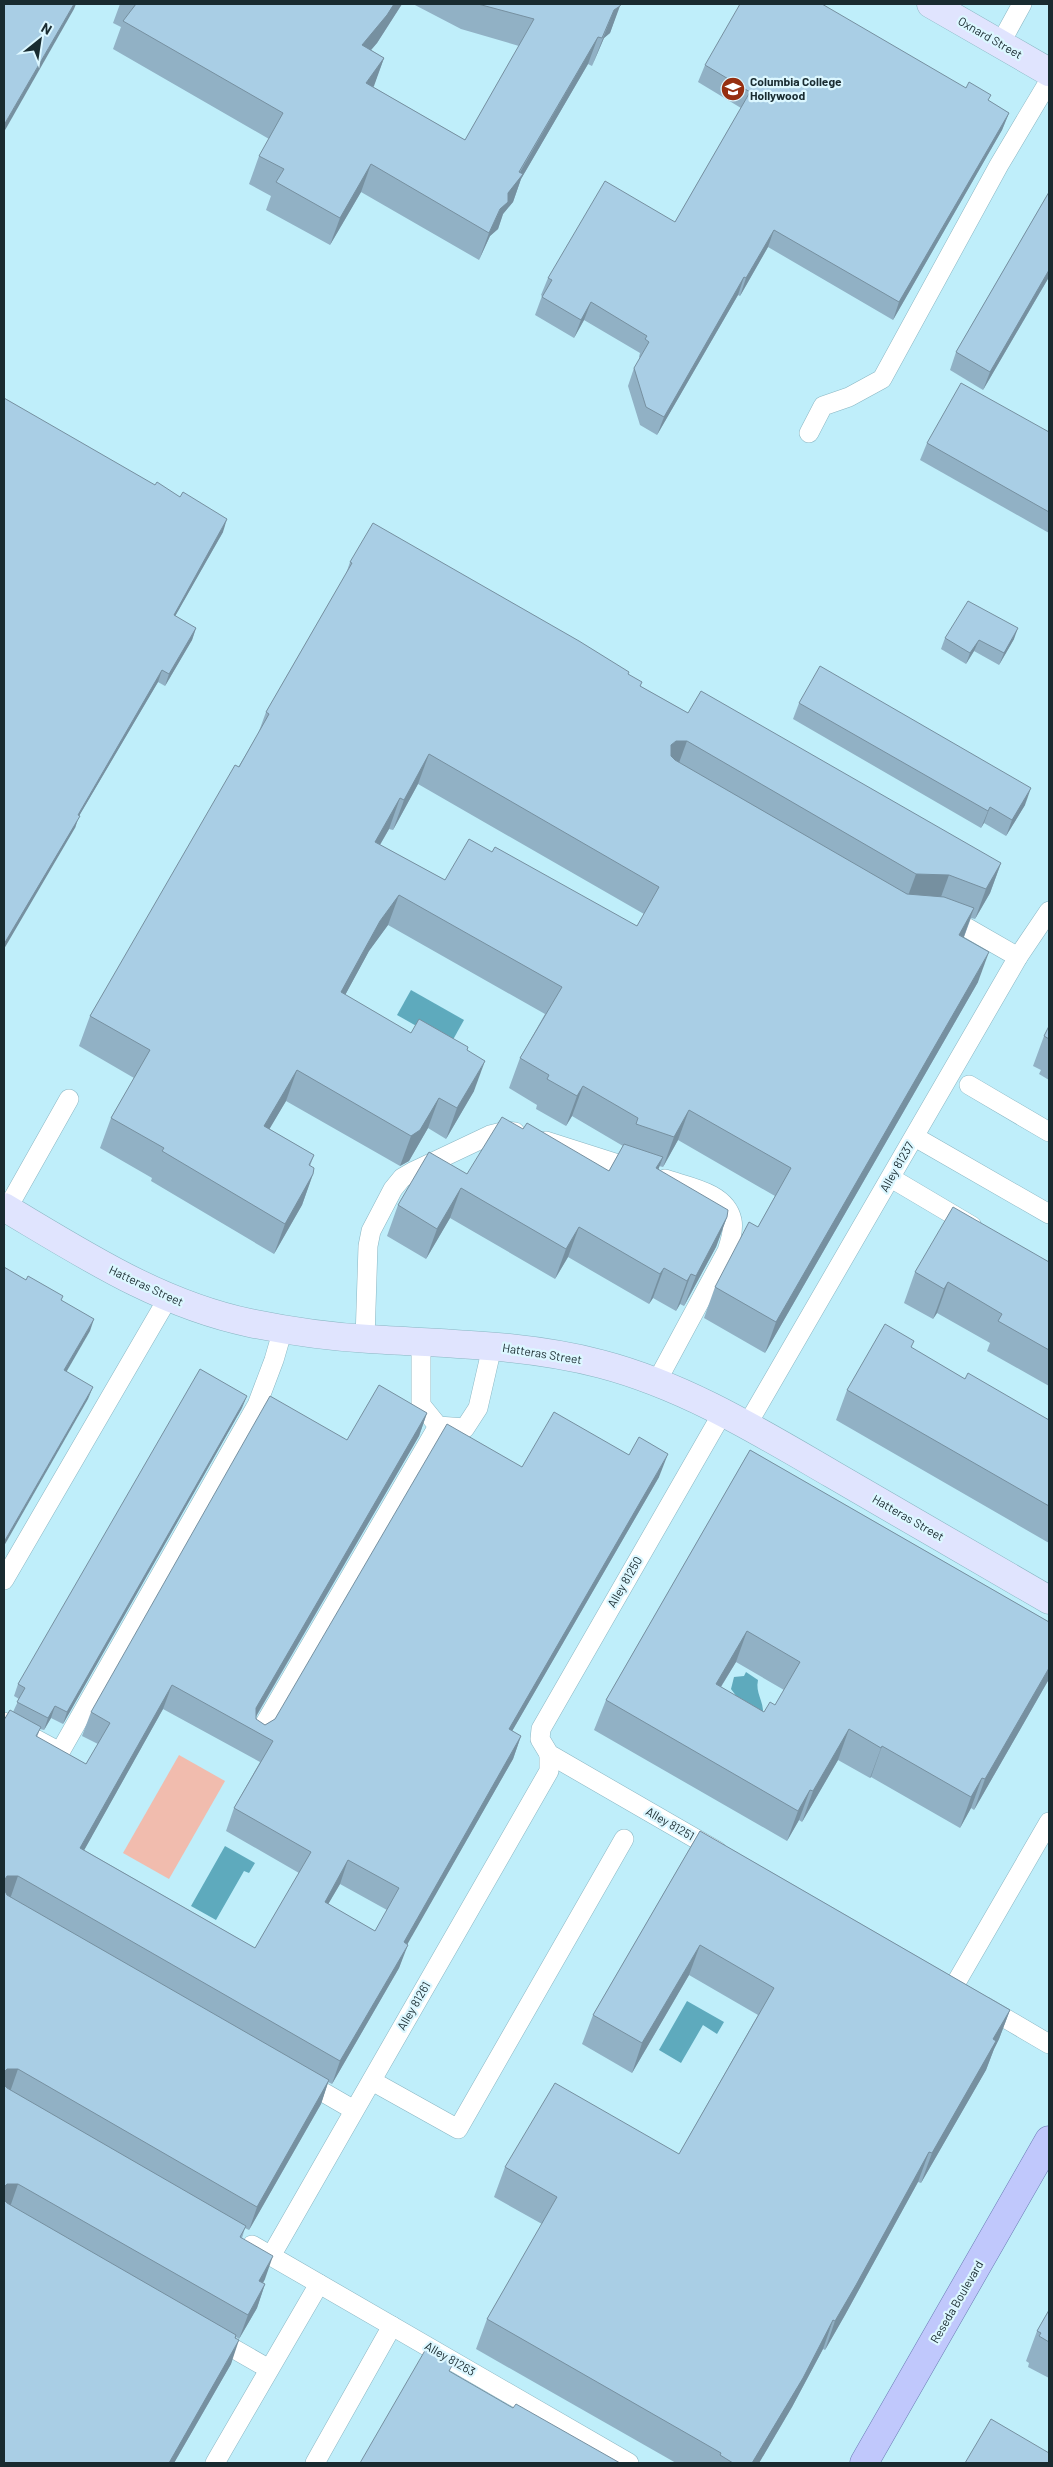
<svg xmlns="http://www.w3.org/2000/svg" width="1053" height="2467" font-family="Barlow,sans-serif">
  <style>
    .green { fill: #f1bcae }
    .water { fill: #5eaabd }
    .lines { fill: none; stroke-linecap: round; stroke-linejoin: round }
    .lane-casing { stroke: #89b6c3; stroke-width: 20 }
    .secondary-casing { stroke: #89b6c3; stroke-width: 29 }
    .primary-casing { stroke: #6a7ab3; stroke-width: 29 }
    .lane { stroke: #fff; stroke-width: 19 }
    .secondary { stroke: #e0e4fe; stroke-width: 28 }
    .primary { stroke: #c0c8fc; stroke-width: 28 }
    .wall { fill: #91b1c5; fill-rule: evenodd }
    .shaded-wall { fill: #7690a0 }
    .building { fill: #a9cee5; stroke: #7690a0; fill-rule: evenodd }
    .labels { text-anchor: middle; stroke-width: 4.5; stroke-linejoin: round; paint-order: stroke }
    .street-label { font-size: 12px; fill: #192b30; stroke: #dcf7ff }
    .poi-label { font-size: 12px; font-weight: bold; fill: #192b30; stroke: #dcf7ff; text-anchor: start }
  </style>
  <rect width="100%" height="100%" fill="#bfeefa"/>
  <polygon class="green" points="179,1755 225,1781 169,1879 123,1853"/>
  <g class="water">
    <polygon points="411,990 464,1020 450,1045 397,1015"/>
    <path d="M 746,1672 L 758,1680 C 755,1693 764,1701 763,1714 L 740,1701 L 731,1689 L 734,1677 L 744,1676 Z"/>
    <polygon points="225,1846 255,1863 249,1873 244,1871 216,1920 191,1906"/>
    <polygon points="687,2001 724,2022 717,2034 703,2025 681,2063 659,2050"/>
  </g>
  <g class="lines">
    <g class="lane-casing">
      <g id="lane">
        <polyline points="1000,44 1022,4"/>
        <polyline points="809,433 823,406 849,397 882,379 999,165 1049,81"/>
        <polyline points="944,919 964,926 1018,957"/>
        <polyline points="969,1085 1049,1132"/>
        <polyline points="915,1137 1049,1214"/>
        <polyline points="546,1141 637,1170"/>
        <polyline points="891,1178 972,1226"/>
        <polyline points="7,1209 69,1099"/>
        <polyline points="365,1339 368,1246 371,1231 393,1189 402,1178 414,1171 490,1135 506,1131 515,1132"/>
        <polyline points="421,1342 421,1405 438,1426 465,1428 478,1408 492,1347"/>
        <path d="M 657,1381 L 727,1251 C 730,1242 734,1230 732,1220 C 726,1192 688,1187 665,1179"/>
        <polyline points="747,1425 1018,957 1049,911"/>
        <polyline points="4,1580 168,1298"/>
        <polyline points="4,1722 60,1752 257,1405 274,1360 283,1329"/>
        <polyline points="257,1737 438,1426"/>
        <polyline points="717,1851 549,1754 540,1739 541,1729 723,1412"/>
        <polyline points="953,1988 1049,1822"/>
        <polyline points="986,2007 1049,2044"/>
        <polyline points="302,2080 354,2110"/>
        <polyline points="372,2081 458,2129 624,1839"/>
        <polyline points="252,2245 629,2463"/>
        <polyline points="271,2256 549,1771 549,1754"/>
        <polyline points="215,2338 269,2369"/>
        <polyline points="215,2463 319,2284"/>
        <polyline points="315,2463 392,2326"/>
      </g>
    </g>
    <g class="secondary-casing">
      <g id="secondary">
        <polyline points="931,4 1049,72"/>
        <path d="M 4,1207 C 83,1254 159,1304 250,1323 C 289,1331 329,1337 369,1339 C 446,1344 525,1344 601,1364 C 685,1386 758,1431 832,1474 C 904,1516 977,1558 1049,1600"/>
      </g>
    </g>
    <g class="primary-casing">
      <polyline id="primary" points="864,2463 1049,2140"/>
    </g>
    <use href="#lane" class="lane"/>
    <use href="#secondary" class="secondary"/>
    <use href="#primary" class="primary"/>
  </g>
  <g class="wall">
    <polygon points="120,4 402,4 377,43 371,50 384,58 373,87 465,140 519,46 461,29 413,4 620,4 610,33 604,38 592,66 588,64 521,179 513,202 503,214 498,229 490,236 479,260 361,192 330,245 266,210 271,196 249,184 259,156 269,139 113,49 121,27 113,23"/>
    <polygon points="705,65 966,88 989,101 1009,113 1002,130 893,320 768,247 740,296 738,295 657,435 640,425 628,386 634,368 640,358 639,357 640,353 584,320 574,338 535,315 542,296 541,295 548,278 675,222 741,108 698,82"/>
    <polygon points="1049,192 1049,277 983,390 950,370 956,352"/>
    <polygon points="4,398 223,532 175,616 196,628 192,640 165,686 158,682 79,816 75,828"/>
    <polygon points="1049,432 1049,533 920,460 927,443"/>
    <path d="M 350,562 L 628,674 L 640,686 L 688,713 L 1001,863 L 990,893 L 975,919 L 971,918 L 964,937 L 978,982 L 765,1353 L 704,1318 L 715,1287 L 758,1227 L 775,1196 L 678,1140 L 663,1167 L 659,1166 L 658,1169 L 727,1217 L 716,1247 L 684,1306 L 680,1304 L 676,1311 L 653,1298 L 649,1304 L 568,1257 L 555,1279 L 450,1218 L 426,1259 L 387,1236 L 398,1205 L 467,1174 L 523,1129 L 609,1171 L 623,1146 L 572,1116 L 566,1126 L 536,1109 L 537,1105 L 509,1088 L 520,1058 L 545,1014 L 388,925 L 369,951 L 345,995 L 411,1033 L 467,1050 L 474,1091 L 446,1139 L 428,1128 L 409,1161 L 400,1166 L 286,1101 L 269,1129 L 314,1155 L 310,1166 L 313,1174 L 302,1205 L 274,1254 L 151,1181 L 152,1178 L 100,1148 L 111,1118 L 134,1078 L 79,1046 L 90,1016 L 258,734 L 266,712 L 346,574 ZM 418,784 L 644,914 L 637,926 L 492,852 L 445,880 L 380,845 L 389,829 L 393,830 Z"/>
    <polygon points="945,638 1014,639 999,665 974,651 966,664 941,649"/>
    <polygon points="799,703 1025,805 1006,836 984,823 981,828 793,719"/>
    <polygon points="1049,1026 1049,1080 1039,1074 1041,1070 1033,1066 1044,1036"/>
    <polygon points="1049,1262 1049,1386 987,1351 990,1343 937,1313 933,1319 904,1303 915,1272"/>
    <polygon points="912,1348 965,1379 1049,1420 1049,1543 836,1420 847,1390"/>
    <path d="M 242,1408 L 63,1724 L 51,1718 L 44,1730 L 40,1729 L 37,1737 L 86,1764 L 98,1744 L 82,1736 L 91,1712 L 347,1440 L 427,1413 L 419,1436 L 256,1717 L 256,1719 L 265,1725 L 275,1719 L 522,1467 L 659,1477 L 512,1731 L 521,1736 L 513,1759 L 407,1944 L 399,1968 L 332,2084 L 328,2082 L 321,2104 L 249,2230 L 245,2228 L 242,2238 L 265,2279 L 263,2283 L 265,2284 L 257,2308 L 239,2339 L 236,2337 L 231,2364 L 174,2463 L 4,2463 L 4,1720 L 13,1712 L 19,1699 L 14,1696 L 18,1684 ZM 163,1709 L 260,1762 L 234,1808 L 226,1831 L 299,1873 L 255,1948 L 84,1850 ZM 340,1884 L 387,1910 L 375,1931 L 328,1904 Z"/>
    <path d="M 750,1450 L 1049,1622 L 1049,1679 L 974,1810 L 971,1808 L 960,1828 L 871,1777 L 870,1778 L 838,1760 L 802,1822 L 799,1820 L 787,1841 L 594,1730 L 606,1700 ZM 736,1662 L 784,1690 L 775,1705 L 764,1712 L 721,1687 Z"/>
    <polygon points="700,1831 1010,2010 999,2039 994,2049 986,2070 921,2183 918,2182 845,2315 825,2350 823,2349 792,2407 759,2463 676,2463 476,2349 487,2319 542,2224 494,2197 505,2167 679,2154 758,2015 689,1975 632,2073 582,2044 593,2015"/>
    <polygon points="1049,2310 1049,2378 1028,2367 1029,2363 1026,2361 1037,2331"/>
  </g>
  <g class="shaded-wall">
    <polygon points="74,4 76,4 74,9 4,132 4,125"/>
    <polygon points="394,4 402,4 377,43 352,72 362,45"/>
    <polygon points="620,6 610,33 604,38 592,66 614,10"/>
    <polygon points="598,37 588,64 521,179 513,202 503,214 498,229 490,236 479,260 489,233 508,193"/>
    <polygon points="384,58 374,86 356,110 366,83"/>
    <polygon points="1009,113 1002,130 893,320 899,302"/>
    <polygon points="371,164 361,192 330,245 340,218"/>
    <polygon points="774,230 768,247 740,296 746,278"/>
    <polygon points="1049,270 1049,277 983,390 990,372"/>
    <polygon points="744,277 738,295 657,435 664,417"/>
    <polygon points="591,302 584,320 574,338 581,320"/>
    <polygon points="227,519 223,532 169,627 174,615"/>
    <polygon points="196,628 192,640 165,686 169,674"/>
    <polygon points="1018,628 1014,639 999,665 1004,653"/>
    <polygon points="979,640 974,651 966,664 970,653"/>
    <polygon points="162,670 158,682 79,816 75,828 4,949 4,944 129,727"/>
    <polygon points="676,741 687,741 676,771 665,771 671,745"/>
    <polygon points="429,754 418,784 393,830 404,800"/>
    <polygon points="1031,788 1025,805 1006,836 1012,820"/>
    <polygon points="400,798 389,829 364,872 375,842"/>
    <polygon points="990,807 984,823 981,828 988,811"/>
    <polygon points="1001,863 990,893 975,919 986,889"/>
    <polygon points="916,874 949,875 938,905 905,904"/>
    <polygon points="399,895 388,925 369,951 330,1023 341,992 380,921"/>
    <polygon points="974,908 963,939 959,935"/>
    <polygon points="989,952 978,982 765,1353 776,1322"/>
    <polygon points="485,1061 474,1091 446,1139 457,1108"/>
    <polygon points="297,1070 286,1101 253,1157 264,1126"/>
    <polygon points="583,1086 572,1116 566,1126 577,1096"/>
    <polygon points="439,1098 428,1128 409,1161 400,1166 411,1136"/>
    <polygon points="689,1110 678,1140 663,1167 674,1137"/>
    <polygon points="663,1157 652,1187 656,1168"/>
    <polygon points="313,1174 302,1205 274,1254 285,1224"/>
    <polygon points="461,1188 450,1218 426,1259 437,1229"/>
    <polygon points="727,1217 716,1247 684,1306 696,1276"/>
    <polygon points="579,1227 568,1257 555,1279 566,1249"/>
    <polygon points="664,1268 653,1298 649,1304 660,1274"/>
    <polygon points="691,1274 680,1304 676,1311 687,1281"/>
    <polygon points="948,1282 937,1313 933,1319 944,1289"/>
    <polygon points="94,1319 90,1331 60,1383 64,1370"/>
    <polygon points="93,1387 88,1399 4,1546 4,1542"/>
    <polygon points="247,1396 242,1408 63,1724 67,1712"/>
    <polygon points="427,1413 419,1436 249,1728 256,1708"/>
    <polygon points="668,1454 659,1477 500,1752 509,1729"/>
    <polygon points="747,1631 736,1662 704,1714 716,1684"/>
    <polygon points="1049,1668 1049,1679 974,1810 985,1779"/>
    <polygon points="172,1685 163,1709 72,1872 80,1848"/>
    <polygon points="55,1706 51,1718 44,1730 48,1718"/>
    <polygon points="849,1729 838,1760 802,1822 813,1791"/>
    <polygon points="521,1736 513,1759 395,1966 404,1942"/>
    <polygon points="882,1746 871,1777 870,1778 881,1748"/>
    <polygon points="982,1778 971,1808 960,1828 971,1797"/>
    <polygon points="810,1790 799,1820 787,1841 798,1811"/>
    <polygon points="348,1860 340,1884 316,1925 325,1902"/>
    <polygon points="7,1876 18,1876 10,1899 4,1899 4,1881"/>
    <polygon points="408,1945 399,1968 332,2084 340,2061"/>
    <polygon points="700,1945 689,1975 632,2073 642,2043"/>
    <polygon points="1010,2010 999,2039 994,2049 986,2070 921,2183 932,2153 993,2039"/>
    <polygon points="7,2069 18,2069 10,2092 4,2092 4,2072"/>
    <polygon points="329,2080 321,2104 249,2230 257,2207"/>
    <polygon points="929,2152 918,2182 845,2315 825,2350 835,2321"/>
    <polygon points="7,2184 18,2184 10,2207 4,2207 4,2187"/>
    <polygon points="273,2256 265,2279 251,2304 259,2281"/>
    <polygon points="265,2284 257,2308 239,2339 248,2315"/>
    <polygon points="833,2320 823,2349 792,2407 759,2463 752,2463"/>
    <polygon points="239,2340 231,2364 174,2463 169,2463"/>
  </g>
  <g class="building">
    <polygon points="4,4 74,4 4,125"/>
    <polygon points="136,4 394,4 387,15 362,45 384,58 366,83 465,140 534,19 478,4 621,4 620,6 614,10 602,38 598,37 519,172 523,174 508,193 508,202 500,209 489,233 371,164 340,218 276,182 284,169 259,156 283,113 123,21"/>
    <polygon points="740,4 822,4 966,88 969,82 991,95 988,100 1009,113 899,302 774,230 746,278 744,277 664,417 646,407 634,368 649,342 645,339 647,336 591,302 581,320 542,297 552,280 548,278 605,181 675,222 750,92 705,65"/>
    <polygon points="1049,192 1049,270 990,372 956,352"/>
    <polygon points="961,383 1049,432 1049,512 927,443"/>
    <polygon points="4,398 155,485 157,482 180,497 183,492 227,519 174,615 196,628 169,674 162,670 78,815 80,816 4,944"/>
    <path d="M 373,523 L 579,641 L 629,672 L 628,674 L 642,682 L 640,686 L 688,713 L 701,691 L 1001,863 L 986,889 L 949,875 L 916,874 L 687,741 L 676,741 L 671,745 L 671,756 L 675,760 L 907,894 L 944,897 L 974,908 L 959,935 L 989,952 L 776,1322 L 715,1287 L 749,1222 L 758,1227 L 791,1168 L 689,1110 L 674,1137 L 636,1124 L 638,1118 L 583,1086 L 577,1096 L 547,1079 L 549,1075 L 520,1058 L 562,987 L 399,895 L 380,921 L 341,992 L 411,1033 L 419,1019 L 468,1047 L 467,1050 L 485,1061 L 457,1108 L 439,1098 L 420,1130 L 411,1136 L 297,1070 L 264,1126 L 314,1155 L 309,1165 L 314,1168 L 313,1174 L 285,1224 L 162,1151 L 164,1148 L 111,1118 L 150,1050 L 90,1016 L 235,765 L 239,767 L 269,714 L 266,712 L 352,563 L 350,562 ZM 429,754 L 659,887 L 637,926 L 495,847 L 492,852 L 469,839 L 445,880 L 375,842 L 400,798 L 404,800 Z"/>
    <polygon points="968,601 1018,628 1004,653 979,640 970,653 945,638"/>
    <polygon points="820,666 1031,788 1012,820 990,807 988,811 799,703"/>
    <polygon points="1049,1026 1049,1039 1044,1036"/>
    <polygon points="502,1117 523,1129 527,1123 609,1171 624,1144 663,1157 656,1168 728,1210 727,1217 696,1276 691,1274 687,1281 664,1268 660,1274 579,1227 566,1249 461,1188 437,1229 398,1205 429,1152 467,1174"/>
    <polygon points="953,1207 1049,1262 1049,1350 998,1321 1002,1314 948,1282 944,1289 915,1272"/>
    <polygon points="4,1267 26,1280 28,1276 63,1296 61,1300 94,1319 64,1370 93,1387 4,1542"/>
    <polygon points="885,1324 914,1341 911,1347 965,1379 968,1373 1049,1420 1049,1506 847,1390"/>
    <polygon points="200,1369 247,1396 67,1712 55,1706 48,1718 17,1702 25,1688 18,1684"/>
    <path d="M 379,1385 L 427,1413 L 256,1708 L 256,1719 L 265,1725 L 275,1719 L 447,1424 L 522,1467 L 554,1412 L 629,1455 L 639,1437 L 668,1454 L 509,1729 L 521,1736 L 404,1942 L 408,1945 L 340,2061 L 18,1876 L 7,1876 L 4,1881 L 4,1720 L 10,1710 L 41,1727 L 36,1736 L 86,1764 L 110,1723 L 91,1712 L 270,1396 L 347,1440 ZM 172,1685 L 273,1741 L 234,1808 L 311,1852 L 255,1948 L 80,1848 ZM 348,1860 L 399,1888 L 375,1931 L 325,1902 Z"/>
    <path d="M 750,1450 L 1049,1622 L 1049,1668 L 985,1779 L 982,1778 L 971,1797 L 882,1746 L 881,1748 L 849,1729 L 813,1791 L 810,1790 L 798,1811 L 606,1700 ZM 747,1631 L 800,1662 L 775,1705 L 770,1702 L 764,1712 L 716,1684 Z"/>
    <polygon points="700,1831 1010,2010 993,2039 996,2041 932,2153 929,2152 856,2285 835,2321 833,2320 803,2378 752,2463 733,2463 720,2455 721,2453 487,2319 557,2197 505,2167 555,2083 679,2154 774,1988 700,1945 642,2043 593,2015"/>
    <polygon points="4,1889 7,1895 329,2080 257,2207 18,2069 7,2069 4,2072"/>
    <polygon points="4,2085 7,2088 246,2226 240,2237 273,2256 259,2281 265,2284 248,2315 18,2184 7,2184 4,2187"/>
    <polygon points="4,2200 7,2203 236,2335 235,2338 239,2340 169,2463 4,2463"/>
    <polygon points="1049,2310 1049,2342 1039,2336 1041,2333 1037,2331"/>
    <polygon points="427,2347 454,2362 449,2371 513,2408 516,2404 620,2463 360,2463"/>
    <polygon points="991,2419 1049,2453 1049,2463 965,2463"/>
  </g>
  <defs>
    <g id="university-disc" transform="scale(1.25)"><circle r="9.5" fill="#962f10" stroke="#dcf7ff"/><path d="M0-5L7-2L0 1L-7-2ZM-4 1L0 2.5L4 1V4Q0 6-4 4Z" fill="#fff"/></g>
  </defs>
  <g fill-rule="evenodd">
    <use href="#university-disc" x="733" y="89"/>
  </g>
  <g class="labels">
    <g class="street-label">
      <text transform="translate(990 38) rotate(30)" y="4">Oxnard Street</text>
      <text transform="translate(897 1167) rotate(-60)" y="4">Alley 81237</text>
      <text transform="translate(146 1286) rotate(25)" y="4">Hatteras Street</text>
      <text transform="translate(542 1354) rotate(9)" y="4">Hatteras Street</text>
      <text transform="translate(908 1518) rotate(30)" y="4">Hatteras Street</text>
      <text transform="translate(625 1582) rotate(-60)" y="4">Alley 81250</text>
      <text transform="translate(670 1824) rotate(30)" y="4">Alley 81251</text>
      <text transform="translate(414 2006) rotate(-60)" y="4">Alley 81261</text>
      <text transform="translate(957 2302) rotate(-60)" y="4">Reseda Boulevard</text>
      <text transform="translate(450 2359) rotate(30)" y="4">Alley 81263</text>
    </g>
    <g class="poi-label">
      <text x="750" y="86">Columbia College<tspan x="750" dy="14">Hollywood</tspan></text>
    </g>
  </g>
  <rect width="1053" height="2467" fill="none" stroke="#192b30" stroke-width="10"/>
  <g transform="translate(40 40) rotate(30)" stroke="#dcf7ff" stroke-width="4" paint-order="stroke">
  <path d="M0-4L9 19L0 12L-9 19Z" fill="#192b30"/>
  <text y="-8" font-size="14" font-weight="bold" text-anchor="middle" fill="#192b30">N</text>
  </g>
</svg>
